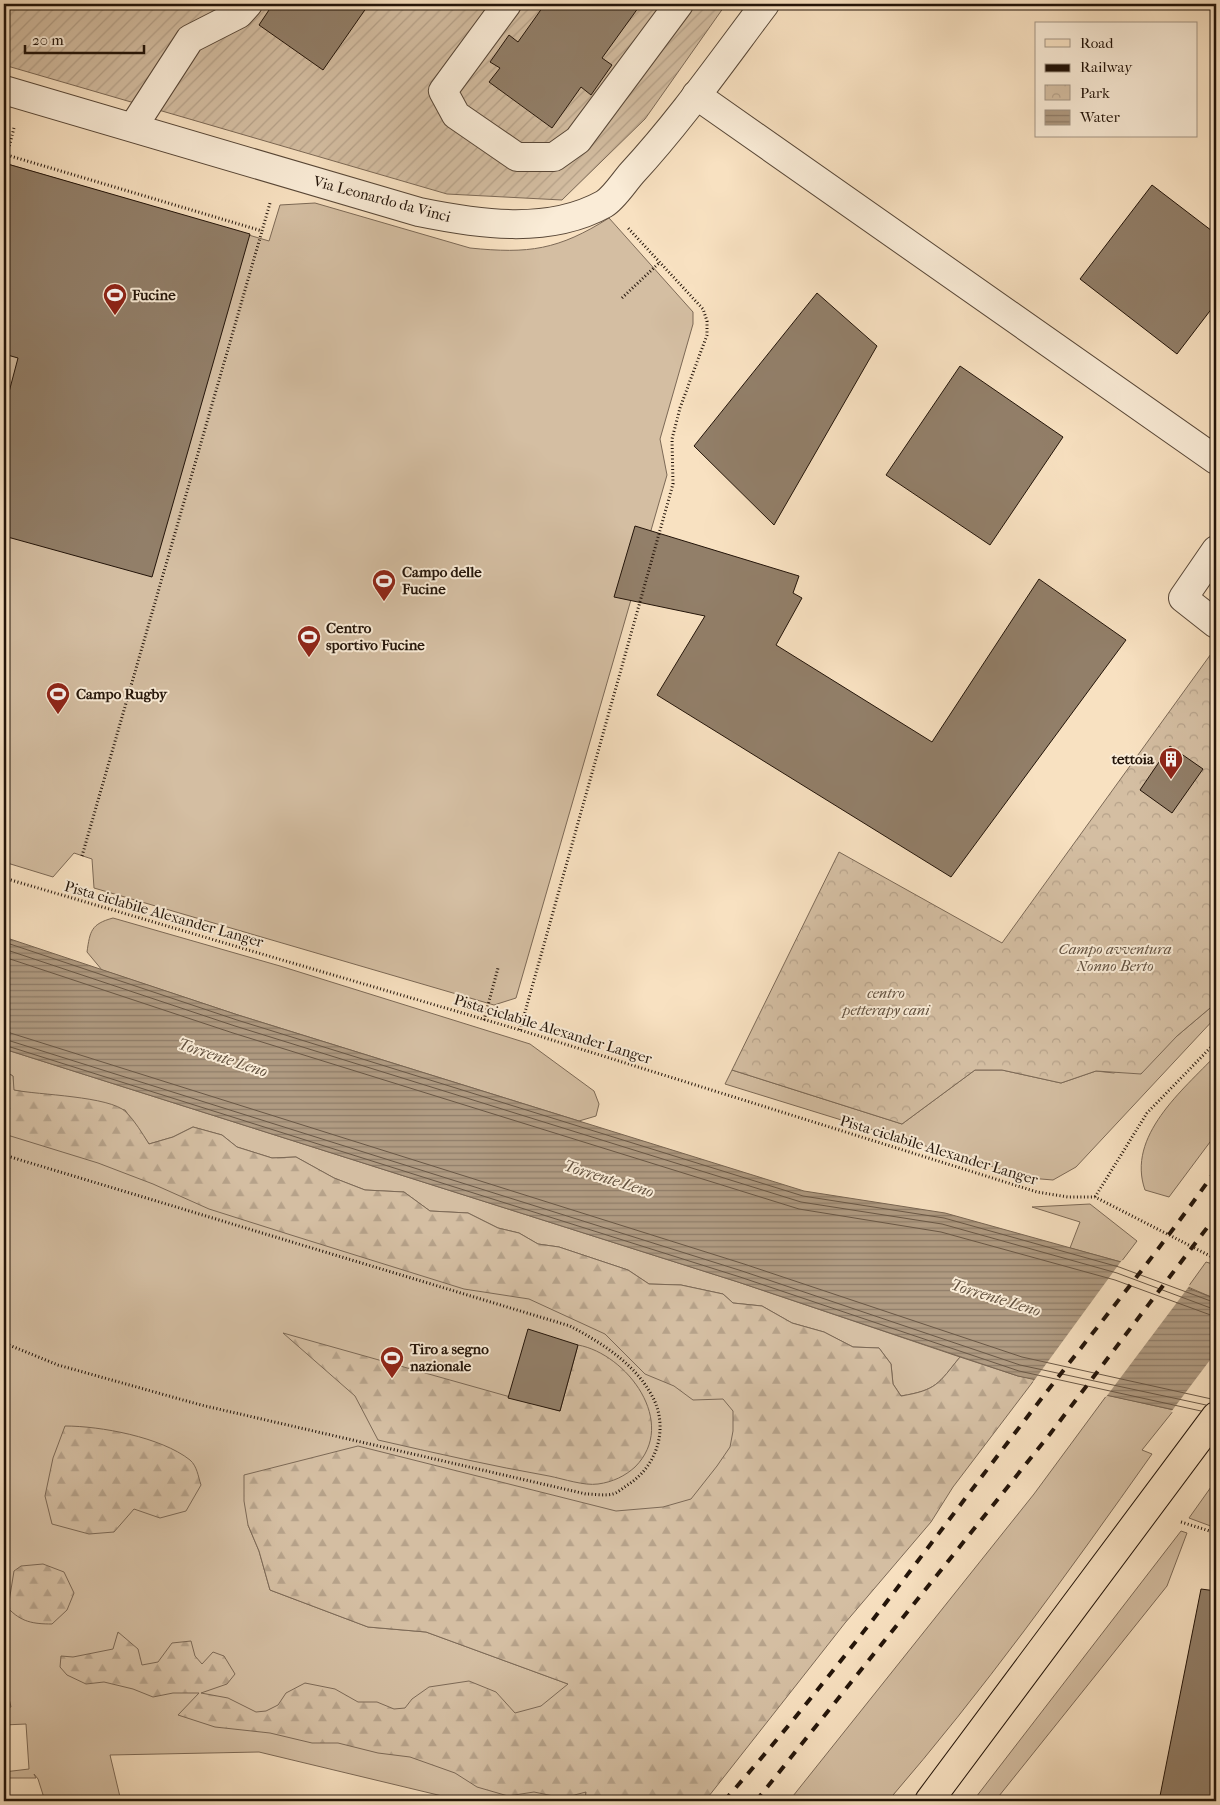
<svg xmlns="http://www.w3.org/2000/svg" width="1220" height="1805" font-family="'IM FELL French Canon',serif">
  <style>
    .grass { fill: #d4bea2; stroke: #7c6956 }
    .forest { fill: url(#forest-firs); stroke: #7c6956 }
    .park { fill: url(#park-crowns); stroke: #7c6956 }
    .garden { fill: url(#garden-furrows); stroke: #7c6956 }
    .water { fill: url(#water-rules); stroke: #786552 }
    .pier { fill: #f8e1c1 }
    .lines { fill: none; stroke-linecap: round; stroke-linejoin: round }
    .shore { stroke: #6a5846; stroke-width: 1 }
    .building { fill: #927f69; stroke: #231409 }
    .minor-casing { stroke: #584737; stroke-width: 30 }
    .major-casing { stroke: #231409; stroke-width: 30 }
    .path { stroke: #231409; stroke-width: 3; stroke-dasharray: 1 2.5; stroke-linecap: butt }
    .minor { stroke: #faecd7; stroke-width: 28 }
    .major { stroke: #f8e1c1; stroke-width: 28 }
    .rail { stroke: #231409; stroke-width: 4; stroke-dasharray: 9 9; stroke-linecap: butt }
    .labels { text-anchor: middle; stroke-width: 4; stroke-linejoin: round; paint-order: stroke }
    .street-label { font-size: 15px; fill: #231409; stroke: #faecd7 }
    .poi-label { font-size: 15px; font-weight: bold; fill: #231409; stroke: #faecd7; text-anchor: start }
    .park-label { font-size: 15px; font-style: italic; fill: #61503f; stroke: #faecd7 }
    .water-label { font-size: 16px; font-style: italic; fill: #62513f; stroke: #faecd7 }
  </style>
  <defs>
    <pattern id="forest-firs" width="22" height="20" patternUnits="userSpaceOnUse" patternTransform="scale(1.25)"><rect width="22" height="20" fill="#d4bea2"/><path d="M5 1l3.5 6h-7zM16 11l3.5 6h-7z" fill="#b6a28a"/></pattern>
    <pattern id="park-crowns" width="20" height="18" patternUnits="userSpaceOnUse" patternTransform="scale(1.25)"><rect width="20" height="18" fill="#d4bea2"/><path d="M2 6a3 3 0 1 1 6 0M12 15a3 3 0 1 1 6 0" fill="none" stroke="#b6a28a"/></pattern>
    <pattern id="garden-furrows" width="10" height="10" patternUnits="userSpaceOnUse" patternTransform="scale(1.25)"><rect width="10" height="10" fill="#d4bea2"/><path d="M-1 1l2-2M0 10L10 0M9 11l2-2" fill="none" stroke="#b6a28a"/></pattern>
    <pattern id="water-rules" width="6" height="5" patternUnits="userSpaceOnUse" patternTransform="scale(1.25)"><rect width="6" height="5" fill="#b09b82"/><path d="M0 2.5h6" fill="none" stroke="#8f7d69"/></pattern>
  </defs>
  <rect width="100%" height="100%" fill="#f8e1c1"/>
  <filter id="stains"><feTurbulence type="fractalNoise" baseFrequency=".004" numOctaves="4"/><feColorMatrix values="0 0 0 0 .2 0 0 0 0 .09 0 0 0 0 .02 0 0 0 .5 -.17"/></filter>
  <radialGradient id="worn" r=".72"><stop offset=".6" stop-color="#630" stop-opacity="0"/><stop offset="1" stop-color="#630" stop-opacity=".3"/></radialGradient>
  <g class="grass">
    <path d="M 4,163 L 269,241 L 280,205 L 315,203 L 470,248 C 529,254 558,250 609,218 L 693,312 L 693,324 L 660,439 L 667,475 L 516,998 L 494,1005 L 94,888 L 92,859 L 74,853 L 53,877 L 4,862 Z"/>
    <path d="M 113,918 L 280,966 L 530,1044 L 594,1091 L 599,1104 L 596,1116 L 579,1121 L 238,1015 L 102,970 L 87,952 C 90,931 91,924 113,918 Z"/>
    <polygon points="1216,1003 1216,1017 1076,1167 1053,1180 1029,1178 725,1084 732,1070 902,1124 975,1070 1002,1070 1061,1083 1096,1071 1114,1073 1177,1036"/>
    <path d="M 4,1049 L 738,1282 L 960,1357 C 938,1384 937,1390 901,1396 L 893,1384 L 891,1364 L 879,1348 L 853,1347 L 824,1332 L 792,1323 L 762,1306 L 733,1303 L 723,1294 L 681,1285 L 649,1284 L 628,1270 L 559,1247 L 538,1244 L 519,1233 L 498,1228 L 468,1213 L 430,1211 L 404,1192 L 365,1190 L 334,1178 L 296,1157 L 272,1158 L 237,1147 L 222,1135 L 193,1127 L 173,1137 L 149,1144 L 125,1110 L 13,1090 L 13,1076 L 4,1071 Z"/>
    <path d="M 1216,1055 L 1216,1134 L 1169,1197 L 1145,1190 C 1126,1136 1183,1090 1216,1055 Z"/>
    <polygon points="4,1121 791,1350 703,1596 248,1525 259,1551 270,1590 368,1627 426,1632 568,1684 586,1791 585,1801 463,1801 259,1752 110,1755 121,1801 45,1801 38,1779 34,1774 36,1778 4,1778 4,1772 29,1769 26,1724 4,1725 4,1708 11,1707 6,1686 4,1686"/>
    <polygon points="1090,1204 1137,1241 1121,1262 1070,1248 1080,1222 1032,1207"/>
    <polygon points="1206,1262 1216,1265 1216,1299 1188,1287"/>
    <path d="M 1107,1395 L 1174,1410 L 1142,1450 L 1152,1454 C 1068,1573 983,1691 888,1801 L 789,1801 L 1034,1494 Z"/>
    <polygon points="1216,1480 1216,1528 1189,1518"/>
    <polygon points="1181,1531 1187,1533 1167,1586 995,1801 973,1801"/>
  </g>
  <g class="forest">
    <path d="M 4,1071 L 13,1076 L 14,1090 C 38,1095 110,1096 126,1112 C 135,1121 142,1133 149,1144 L 173,1137 L 193,1127 L 222,1135 L 237,1147 L 272,1158 L 296,1157 L 334,1178 L 365,1190 L 404,1192 L 430,1211 L 468,1213 L 498,1228 L 519,1233 L 538,1244 L 559,1247 L 628,1270 L 649,1284 L 681,1285 L 723,1294 L 733,1303 L 762,1306 L 792,1323 L 824,1332 L 853,1347 L 879,1348 L 891,1364 L 893,1384 L 901,1396 C 937,1390 938,1384 960,1357 L 1018,1376 L 1035,1379 L 953,1487 L 931,1522 L 845,1623 L 705,1801 L 585,1801 L 586,1792 L 563,1798 L 534,1792 L 508,1796 L 477,1787 L 455,1773 L 410,1757 L 378,1753 L 338,1743 L 312,1743 L 270,1733 L 215,1727 L 178,1715 L 199,1693 L 173,1693 L 153,1697 L 133,1689 L 104,1682 L 86,1684 L 67,1675 L 60,1667 L 61,1656 L 73,1657 L 113,1649 L 118,1632 L 138,1649 L 142,1665 L 158,1662 L 172,1643 L 191,1641 L 195,1656 L 202,1664 L 213,1652 L 224,1656 L 235,1674 L 227,1684 L 201,1693 L 228,1698 L 256,1712 L 266,1711 L 278,1705 L 286,1693 L 305,1683 L 335,1689 L 358,1702 L 377,1702 L 394,1709 L 405,1708 L 412,1699 L 429,1687 L 469,1681 L 496,1692 L 515,1713 L 541,1706 L 568,1684 L 426,1632 L 368,1627 L 270,1590 L 259,1551 L 248,1525 L 244,1501 L 244,1475 L 358,1446 L 616,1511 L 663,1507 L 691,1499 L 717,1466 L 730,1447 L 733,1431 L 733,1411 L 723,1399 L 693,1400 L 674,1386 L 645,1374 L 605,1334 L 529,1299 L 464,1289 L 291,1235 L 209,1209 L 153,1184 L 98,1163 L 4,1134 Z"/>
    <path d="M 283,1333 L 560,1411 L 578,1345 C 627,1354 679,1423 635,1467 C 625,1476 613,1482 598,1484 C 584,1486 564,1479 549,1476 C 492,1466 435,1453 378,1440 L 355,1396 Z"/>
    <path d="M 65,1426 C 100,1426 161,1437 190,1460 C 197,1466 198,1476 201,1485 L 186,1511 L 160,1518 L 134,1509 L 114,1532 L 89,1534 L 52,1524 L 45,1496 L 53,1458 Z"/>
    <path d="M 43,1564 L 64,1572 L 74,1593 L 67,1610 L 52,1624 C 33,1624 21,1622 8,1608 L 14,1571 L 21,1566 Z"/>
  </g>
  <polygon class="park" points="1216,647 1216,1003 1177,1036 1141,1074 1096,1071 1061,1083 1002,1070 975,1070 902,1124 732,1070 839,852 1002,943"/>
  <polygon class="garden" points="4,4 726,4 645,119 562,200 447,194 4,65"/>
  <polygon class="water" points="4,937 238,1015 804,1191 945,1213 1121,1262 1216,1299 1216,1419 1018,1376 738,1282 4,1049"/>
  <g class="pier">
    <polygon points="1122,1260 1190,1285 1106,1397 1033,1382"/>
    <polygon points="1216,1352 1216,1422 1171,1412"/>
  </g>
  <g class="lines">
    <g class="shore">
      <polyline points="4,942 237,1020 803,1196 944,1218 1119,1267 1216,1303"/>
      <polyline points="4,949 235,1026 801,1202 942,1224 1117,1273 1216,1310"/>
      <polyline points="4,957 233,1033 799,1209 941,1232 1115,1280 1216,1317"/>
      <polyline points="4,1031 744,1264 1022,1357 1216,1400"/>
      <polyline points="4,1039 742,1271 1020,1365 1206,1405"/>
      <polyline points="4,1045 740,1277 1019,1371 1201,1411"/>
    </g>
  </g>
  <g class="building">
    <polygon points="273,4 369,4 323,70 259,25"/>
    <polygon points="545,4 641,4 602,58 612,65 591,95 581,87 552,128 489,82 500,68 490,62 509,35 518,42"/>
    <polygon points="4,163 250,234 152,577 4,536 4,411 18,358 4,354"/>
    <polygon points="1152,185 1216,234 1216,303 1177,354 1080,279"/>
    <polygon points="817,293 877,346 774,525 694,446"/>
    <polygon points="960,366 1063,437 990,545 886,475"/>
    <polygon points="635,526 799,576 793,593 802,598 776,645 932,742 1039,579 1126,640 951,877 657,695 705,616 614,597"/>
    <polygon points="1170,746 1203,769 1172,813 1140,790"/>
    <polygon points="528,1329 578,1345 560,1411 508,1398"/>
    <polygon points="1201,1589 1216,1591 1216,1801 1159,1801"/>
  </g>
  <g class="lines">
    <g class="minor-casing">
      <g id="minor">
        <polyline points="507,4 443,91 456,115 517,157 554,157 578,140 679,4"/>
        <path d="M 4,90 L 419,212 C 478,224 548,235 604,204 C 614,198 624,182 632,173 C 680,121 722,61 765,4"/>
        <polyline points="696,95 1216,460"/>
        <polyline points="133,127 190,39 239,14 248,4"/>
        <polyline points="1216,550 1183,598 1216,624"/>
      </g>
    </g>
    <g class="major-casing">
      <polyline id="major" points="929,1801 1216,1416"/>
    </g>
    <g class="path">
      <polyline points="14,128 7,155 262,231 270,203"/>
      <polyline points="622,298 659,263"/>
      <polyline points="82,856 262,231"/>
      <polyline points="4,878 520,1030 1037,1192 1068,1197 1095,1197 1216,1259"/>
      <polyline points="484,1020 498,968"/>
      <polyline points="520,1030 673,484 672,439 680,408 707,335 707,321 703,309 628,228"/>
      <path d="M 4,1155 L 570,1326 C 600,1342 634,1363 651,1394 C 670,1426 658,1467 626,1486 C 622,1489 617,1493 613,1494 C 605,1496 595,1494 586,1494 L 201,1405 L 58,1365 L 4,1343"/>
      <polyline points="1095,1197 1147,1113 1216,1042"/>
      <polyline points="1181,1522 1216,1533"/>
    </g>
    <use href="#minor" class="minor"/>
    <use href="#major" class="major"/>
    <g class="rail">
      <path d="M 724,1801 C 834,1677 928,1546 1028,1416 C 1091,1334 1157,1254 1216,1170"/>
      <polyline points="756,1801 1050,1434 1216,1216"/>
    </g>
  </g>
  <defs>
    <g id="stadium-pin" transform="scale(1.25)"><path d="M0 17L-7.5 6A9.5 9.5 0 1 1 7.5 6Z" fill="#8f2418" stroke="#faecd7"/><path d="M0-5a6.5 5 0 1 0 0 10a6.5 5 0 1 0 0-10ZM-3.5-1.8h7v3.6h-7Z" fill="#fff"/></g>
    <g id="building-pin" transform="scale(1.25)"><path d="M0 17L-7.5 6A9.5 9.5 0 1 1 7.5 6Z" fill="#8f2418" stroke="#faecd7"/><path d="M-4-6H4V6H1V3H-1V6H-4ZM-2.5-4.3h1.7v1.8h-1.7ZM.8-4.3h1.7v1.8H.8ZM-2.5-1h1.7V.8h-1.7ZM.8-1h1.7V.8H.8Z" fill="#fff"/></g>
  </defs>
  <g fill-rule="evenodd">
    <use href="#stadium-pin" x="115" y="295"/>
    <use href="#stadium-pin" x="384" y="581"/>
    <use href="#stadium-pin" x="309" y="637"/>
    <use href="#stadium-pin" x="58" y="694"/>
    <use href="#building-pin" x="1171" y="759"/>
    <use href="#stadium-pin" x="392" y="1358"/>
  </g>
  <g class="labels">
    <g class="street-label">
      <text transform="translate(382 199) rotate(15)" y="5">Via Leonardo da Vinci</text>
      <text transform="translate(164 914) rotate(16)" y="5">Pista ciclabile Alexander Langer</text>
      <text transform="translate(553 1029) rotate(17)" y="5">Pista ciclabile Alexander Langer</text>
      <text transform="translate(939 1150) rotate(17)" y="5">Pista ciclabile Alexander Langer</text>
    </g>
    <g class="poi-label">
      <text x="132" y="300">Fucine</text>
      <text x="402" y="577">Campo delle<tspan x="402" dy="17">Fucine</tspan></text>
      <text x="326" y="633">Centro<tspan x="326" dy="17">sportivo Fucine</tspan></text>
      <text x="76" y="699">Campo Rugby</text>
      <text x="1154" y="764" text-anchor="end">tettoia</text>
      <text x="410" y="1354">Tiro a segno<tspan x="410" dy="17">nazionale</tspan></text>
    </g>
    <g class="park-label">
      <text x="1115" y="954">Campo avventura<tspan x="1115" dy="17">Nonno Berto</tspan></text>
      <text x="886" y="998">centro<tspan x="886" dy="17">petterapy cani</tspan></text>
    </g>
    <g class="water-label">
      <text transform="translate(223 1057) rotate(18)" y="6">Torrente Leno</text>
      <text transform="translate(609 1178) rotate(17)" y="6">Torrente Leno</text>
      <text transform="translate(996 1297) rotate(17)" y="6">Torrente Leno</text>
    </g>
  </g>
  <rect width="1220" height="1805" fill="none" stroke="#f8e1c1" stroke-width="20"/>
  <rect x="5" y="5" width="1210" height="1795" fill="none" stroke="#231409" stroke-width="2.5"/>
  <rect x="10" y="10" width="1200" height="1785" fill="none" stroke="#231409"/>
  <rect x="1035" y="22" width="162" height="115" fill="#faecd7" stroke="#a49685"/>
  <rect x="1045" y="39" width="25" height="8" fill="#f8e1c1" stroke="#a49685"/>
  <text x="1080" y="48" font-size="15" fill="#231409">Road</text>
  <rect x="1045" y="64" width="25" height="8" fill="#231409" stroke="#a49685"/>
  <text x="1080" y="72" font-size="15" fill="#231409">Railway</text>
  <rect x="1045" y="85" width="25" height="15" fill="url(#park-crowns)" stroke="#a49685"/>
  <text x="1080" y="98" font-size="15" fill="#231409">Park</text>
  <rect x="1045" y="110" width="25" height="15" fill="url(#water-rules)" stroke="#a49685"/>
  <text x="1080" y="122" font-size="15" fill="#231409">Water</text>
  <path d="M25 45v8h119v-8" fill="none" stroke="#231409" stroke-width="2.5"/>
  <text x="32" y="45" font-size="15" fill="#231409" stroke="#faecd7" stroke-width="4" paint-order="stroke">20 m</text>
  <rect width="100%" height="100%" filter="url(#stains)"/>
  <rect width="100%" height="100%" fill="url(#worn)"/>
</svg>
